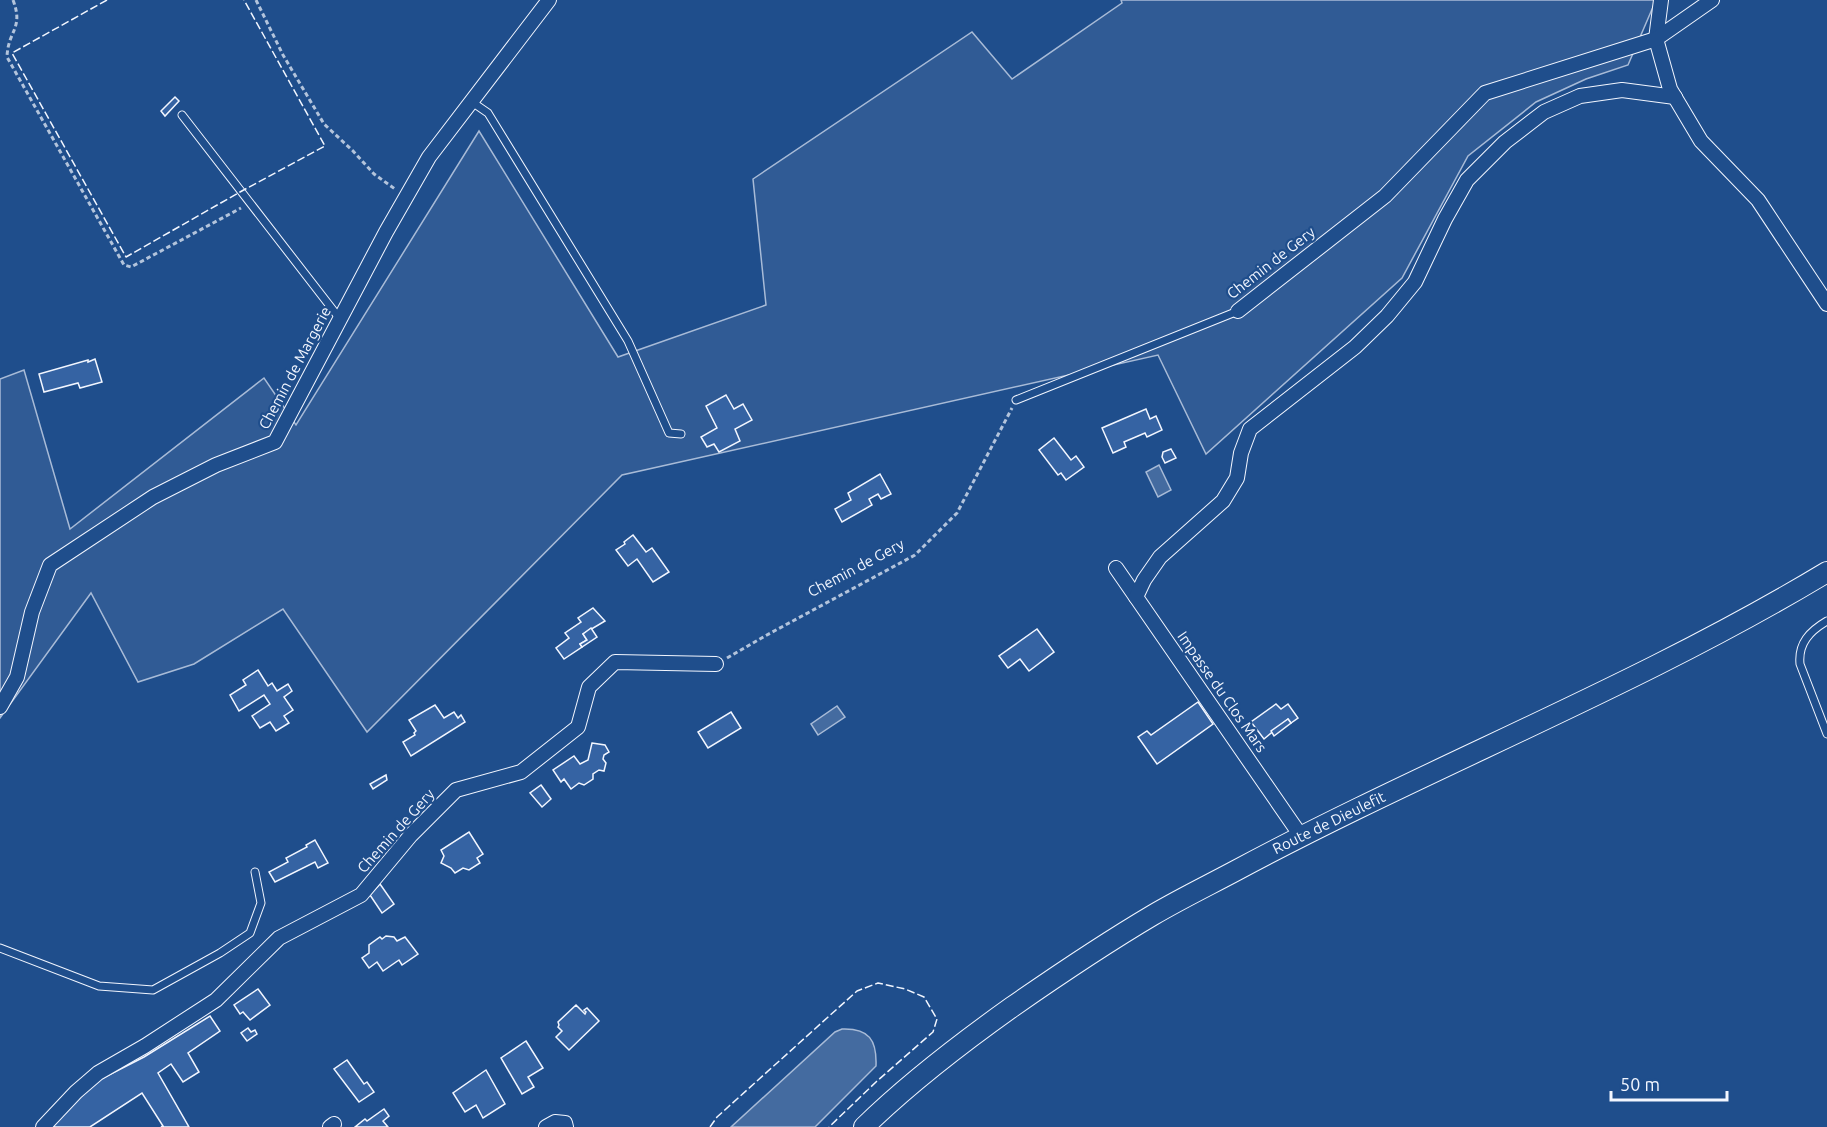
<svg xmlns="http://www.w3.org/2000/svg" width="1827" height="1127" font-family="Ubuntu,sans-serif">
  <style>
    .built { fill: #305b95; stroke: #a8bbd7; stroke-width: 1.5 }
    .water { fill: #446ba0; stroke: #a8bbd7; stroke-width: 1.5 }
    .building { fill: #3563a3; stroke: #f2f6ff; stroke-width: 1.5 }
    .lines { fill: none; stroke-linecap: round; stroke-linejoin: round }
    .service-casing { stroke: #f2f6ff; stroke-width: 9 }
    .minor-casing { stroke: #f2f6ff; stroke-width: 16 }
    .secondary-casing { stroke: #f2f6ff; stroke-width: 22 }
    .path { stroke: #b3c4dc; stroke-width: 3; stroke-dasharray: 4.5 3; stroke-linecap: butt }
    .service { stroke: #1f4e8c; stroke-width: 7 }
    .minor { stroke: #1f4e8c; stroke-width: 14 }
    .secondary { stroke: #1f4e8c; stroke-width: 20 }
    .fence { stroke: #f2f6ff; stroke-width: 1.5; stroke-dasharray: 8 3; stroke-linecap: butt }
    .labels { text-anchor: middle; stroke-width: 4.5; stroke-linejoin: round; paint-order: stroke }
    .street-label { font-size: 15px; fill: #f2f6ff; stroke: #1f4e8c }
  </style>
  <rect width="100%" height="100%" fill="#1f4e8c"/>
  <polygon class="built" points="1121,0 1656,0 1628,65 1586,79 1536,102 1468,156 1402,278 1206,454 1158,355 622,475 367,732 283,609 194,664 138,682 91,593 0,718 0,379 24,370 70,529 264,378 296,425 479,131 618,357 766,305 753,179 972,32 1012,79 1122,3"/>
  <g class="water">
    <polygon points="1159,465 1171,490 1158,497 1146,472"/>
    <polygon points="837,706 845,717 818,735 811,724"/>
    <path d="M 842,1029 C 869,1028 877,1040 876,1066 L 815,1127 L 731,1127 L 835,1032 Z"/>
  </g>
  <g class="building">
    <polygon points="175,97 179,101 165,116 161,111"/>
    <polygon points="95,359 102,382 80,388 78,383 44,392 39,374 88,360 88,362"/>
    <polygon points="726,395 734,409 743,404 752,420 735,429 740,441 719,452 714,444 707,447 701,437 717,428 706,406"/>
    <polygon points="1146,409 1150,419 1156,416 1162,430 1147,437 1145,433 1124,442 1126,447 1113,453 1102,428"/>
    <polygon points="1054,438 1071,460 1076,456 1084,467 1066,480 1061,473 1058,475 1039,450"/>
    <polygon points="1171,449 1176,458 1165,463 1162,457 1163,452"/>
    <polygon points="880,474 891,494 881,499 878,494 869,499 872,505 842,522 835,509 851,500 848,493"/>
    <polygon points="633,535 646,552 652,548 669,572 653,582 637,559 628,566 616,550 625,544 624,542"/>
    <polygon points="593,608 605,621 583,634 587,640 580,644 582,647 564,659 556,648 569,638 565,633 581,622 578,618"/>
    <polygon points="591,628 597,637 582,647 580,644 587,640 583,634"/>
    <polygon points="1037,629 1054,652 1029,671 1020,659 1008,668 999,656"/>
    <polygon points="258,670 268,686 272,683 277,691 288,684 292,691 284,697 293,710 284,716 289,723 276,731 270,722 260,728 252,716 270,704 264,695 239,711 230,695 246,685 243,680"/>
    <polygon points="1198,702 1213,724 1157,764 1138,737 1147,731 1151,735"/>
    <polygon points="1276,704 1281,709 1288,704 1298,718 1291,723 1288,719 1264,739 1251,722"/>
    <polygon points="435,705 444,718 454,712 458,718 461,715 465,722 411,756 403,742 415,735 414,733 416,731 409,720"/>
    <polygon points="731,712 741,728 708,748 698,732"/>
    <polygon points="1288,719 1291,723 1274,736 1271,731"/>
    <polygon points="592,743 605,745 609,752 604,755 603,759 606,763 604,771 599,770 593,774 593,779 584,785 579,783 571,789 564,779 561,782 553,770 574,756 580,764 588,760"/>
    <polygon points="386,775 387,780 373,789 370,784"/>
    <polygon points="541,785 551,799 542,807 530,793"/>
    <polygon points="469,832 483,854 477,858 480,863 469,870 463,868 455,873 451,868 441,863 444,856 441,850"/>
    <polygon points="315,840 328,863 318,868 315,862 275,882 269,872 288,862 286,858 307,847 306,845"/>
    <polygon points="380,884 394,904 382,913 370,895"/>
    <polygon points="386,936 394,937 397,941 405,937 418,954 402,965 399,960 383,971 377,962 369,968 362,958 369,953 369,945 380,937 382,939"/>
    <polygon points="258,989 270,1005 250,1020 243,1012 240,1014 234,1005"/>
    <polygon points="576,1005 585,1014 586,1012 584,1010 587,1008 599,1021 569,1050 556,1037 562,1031 558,1027 559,1025 558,1022"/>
    <polygon points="210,1016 220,1031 188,1053 199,1072 183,1082 171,1064 158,1073 189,1127 161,1127 163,1126 142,1093 90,1127 54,1127 52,1124 95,1082 144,1057"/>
    <polygon points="248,1028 251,1032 255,1030 257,1034 247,1041 241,1033"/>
    <polygon points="526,1041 543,1068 528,1077 534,1087 522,1094 501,1058"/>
    <polygon points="347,1060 364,1084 367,1082 374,1092 359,1102 334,1069"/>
    <polygon points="486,1070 505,1104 483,1118 476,1105 465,1112 453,1093"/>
    <polygon points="384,1109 389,1116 383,1121 388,1127 355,1127 365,1119 367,1121"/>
  </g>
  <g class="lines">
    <g class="service-casing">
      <g id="service">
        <polyline points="472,102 488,113 628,341 669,433 681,434"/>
        <polyline points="182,115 340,319"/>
        <polyline points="1016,400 1238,311"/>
        <path d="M 1827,621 C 1810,631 1798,643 1800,664 L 1827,734"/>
        <polyline points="0,948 99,986 153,990 220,953 250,933 261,903 255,872"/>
      </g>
    </g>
    <g class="minor-casing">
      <g id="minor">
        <polyline points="1661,0 1656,39 1670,89 1701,141 1758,200 1827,304"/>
        <polyline points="1238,311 1385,196 1485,93 1656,39 1712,0"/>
        <polyline points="1116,568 1301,836"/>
        <polyline points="1136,597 1144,580 1160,557 1223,501 1237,478 1241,453 1250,429 1355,347 1387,316 1415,282 1445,219 1467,180 1505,142 1544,112 1580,96 1622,90 1675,97"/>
        <polyline points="0,707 17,677 32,612 50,565 153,497 216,465 275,442 386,232 429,157 549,0"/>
        <polyline points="43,1127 76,1092 98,1073 145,1046 216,1000 279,938 361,895 411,835 456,790 521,772 578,727 589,687 615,662 716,664"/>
        <polyline points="330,1127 334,1124"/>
        <polyline points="546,1127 555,1122 565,1123 566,1127"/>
      </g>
    </g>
    <g class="secondary-casing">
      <path id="secondary" d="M 864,1127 C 909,1083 960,1044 1012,1007 C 1058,975 1104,944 1153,915 C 1180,899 1209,885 1237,870 C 1431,766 1638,686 1827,572"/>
    </g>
    <g class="path">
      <path d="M 13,0 C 24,29 8,30 7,57 L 124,265 L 131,267 L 241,208"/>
      <polyline points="256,0 283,55 324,124 353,151 374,174 395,189"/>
      <polyline points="727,658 765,636 915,555 957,513 1012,408"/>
    </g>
    <use href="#service" class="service"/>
    <use href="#minor" class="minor"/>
    <use href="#secondary" class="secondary"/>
    <g class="fence">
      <polyline points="107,0 12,53 126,257 240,192 325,146 244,0"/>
      <polyline points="710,1127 717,1117 857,991 878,983 905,989 924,997 937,1019 933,1032 876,1082 829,1127"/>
    </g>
  </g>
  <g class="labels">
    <g class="street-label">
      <text transform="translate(1271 263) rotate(-38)" y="5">Chemin de Gery</text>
      <text transform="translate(295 368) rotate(-62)" y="5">Chemin de Margerie</text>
      <text transform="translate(856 568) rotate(-28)" y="5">Chemin de Gery</text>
      <text transform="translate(1222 692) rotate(55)" y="5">Impasse du Clos Mars</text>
      <text transform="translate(1329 823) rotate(-26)" y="5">Route de Dieulefit</text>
      <text transform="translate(396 831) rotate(-48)" y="5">Chemin de Gery</text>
    </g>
  </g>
  <path d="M1611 1091v9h116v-9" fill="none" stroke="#f2f6ff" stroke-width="3"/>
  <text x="1620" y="1091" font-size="18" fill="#f2f6ff" stroke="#1f4e8c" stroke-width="4.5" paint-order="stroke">50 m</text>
</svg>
